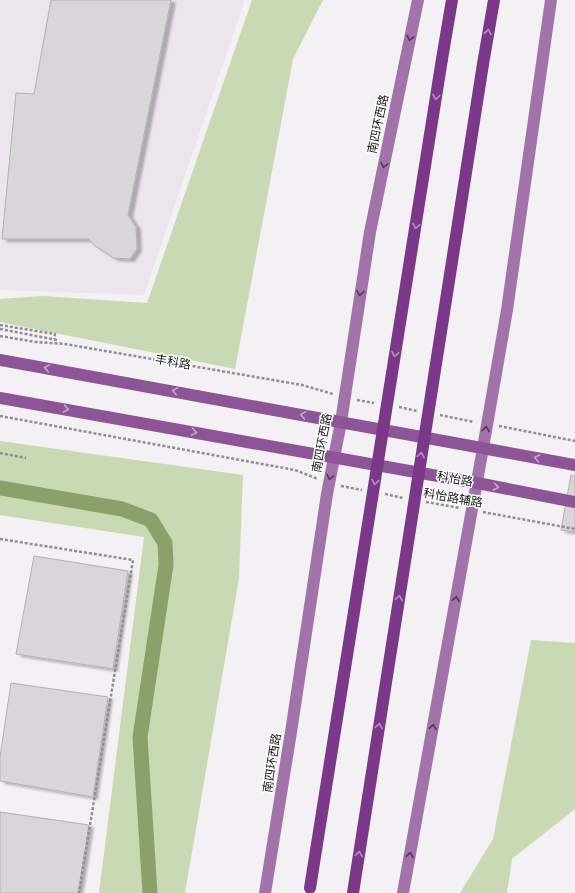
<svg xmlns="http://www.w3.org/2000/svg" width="575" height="893" font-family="'Roboto Condensed','Noto Sans SC',sans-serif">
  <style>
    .built { fill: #ede5ee }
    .green { fill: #c8d9b4 }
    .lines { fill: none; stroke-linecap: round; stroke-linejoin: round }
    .canal { stroke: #8aa26a; stroke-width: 15 }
    .building { fill: #d8d6d8; stroke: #b2b0b3; filter: url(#shadow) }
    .path { stroke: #908e90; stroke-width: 2.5; stroke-dasharray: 3 2; stroke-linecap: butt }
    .secondary { stroke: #a173aa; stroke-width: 12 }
    .primary { stroke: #8d5498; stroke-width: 12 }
    .highway { stroke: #7b3888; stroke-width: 12 }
    .highway-bridge { stroke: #7b3888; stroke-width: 12 }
    .oneway { stroke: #b692be }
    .oneway2 { stroke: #4f3c52 }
    .oneway3 { stroke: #c6aacc }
    .labels { text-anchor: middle; stroke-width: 3; stroke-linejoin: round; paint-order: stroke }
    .street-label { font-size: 12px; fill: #181718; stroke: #fff }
  </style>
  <defs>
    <filter id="shadow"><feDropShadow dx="4.5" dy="2.5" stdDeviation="1" flood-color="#0004"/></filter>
  </defs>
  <rect width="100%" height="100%" fill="#f3f1f4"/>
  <polygon class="built" points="0,0 245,0 144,295 0,290"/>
  <g class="green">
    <polygon points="252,0 323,0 293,59 235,369 0,322 0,299 43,296 147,303"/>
    <polygon points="0,441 243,475 239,578 185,893 99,893 144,537 0,515"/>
    <polygon points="531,640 575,643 575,809 512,859 507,893 460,893 493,839"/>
  </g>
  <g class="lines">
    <polyline class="canal" points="0,488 122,509 151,520 165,543 166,565 140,737 150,893"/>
  </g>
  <g class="building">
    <polygon points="51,0 171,0 128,215 136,227 137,249 130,259 114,258 95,246 89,239 2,239 16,93 34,94"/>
    <polygon points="571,475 575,476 575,532 561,530"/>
    <polygon points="34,556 128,571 113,669 16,654"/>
    <polygon points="11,683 108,697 93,797 0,781 0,757"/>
    <polygon points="0,812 89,825 78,893 0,893"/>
  </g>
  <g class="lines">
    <g class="path">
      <polyline points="0,325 55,334 54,339"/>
      <polyline points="0,329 57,340"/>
      <polyline points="0,336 36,342 65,344 302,385 333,394"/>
      <polyline points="357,400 374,403"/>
      <polyline points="399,407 417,411"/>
      <polyline points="440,415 474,422"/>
      <polyline points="0,416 295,470 318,479"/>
      <polyline points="499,426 575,441"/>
      <polyline points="0,453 26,458"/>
      <polyline points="341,486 362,490"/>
      <polyline points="385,494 403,498"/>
      <polyline points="426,502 460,508"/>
      <polyline points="483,512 575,529"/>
      <polyline points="0,539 133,560 79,893"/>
    </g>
    <g class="secondary">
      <polyline points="265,893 291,732 327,494 341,422 370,232 418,0"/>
      <polyline points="403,893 483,448 507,310 551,0"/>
    </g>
    <g class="primary">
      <polyline points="0,360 575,465"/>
      <polyline points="0,398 477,483 575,502"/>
    </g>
    <g class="highway">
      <polyline points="442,59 452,0"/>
      <polyline points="483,64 494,0"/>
    </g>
    <g class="highway-bridge">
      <polyline points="310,888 442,59"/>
      <polyline points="353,893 483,64"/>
    </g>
  </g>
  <defs><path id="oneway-chevron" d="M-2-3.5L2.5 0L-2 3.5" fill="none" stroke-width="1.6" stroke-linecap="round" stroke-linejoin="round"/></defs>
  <g class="oneway">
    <use href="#oneway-chevron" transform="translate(488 32) rotate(-80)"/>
    <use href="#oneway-chevron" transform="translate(436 97) rotate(99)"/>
    <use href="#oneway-chevron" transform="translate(416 226) rotate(99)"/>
    <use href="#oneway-chevron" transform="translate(395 354) rotate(99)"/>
    <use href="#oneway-chevron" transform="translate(421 455) rotate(-81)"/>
    <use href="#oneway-chevron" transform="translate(375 482) rotate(99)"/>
    <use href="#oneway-chevron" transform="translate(399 598) rotate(-81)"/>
    <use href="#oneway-chevron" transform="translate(379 726) rotate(-81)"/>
    <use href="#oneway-chevron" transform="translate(359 854) rotate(-81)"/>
  </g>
  <g class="oneway2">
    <use href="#oneway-chevron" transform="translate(410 38) rotate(102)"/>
    <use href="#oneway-chevron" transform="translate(384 165) rotate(102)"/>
    <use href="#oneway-chevron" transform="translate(360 293) rotate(99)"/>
    <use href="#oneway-chevron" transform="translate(486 429) rotate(-80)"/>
    <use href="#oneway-chevron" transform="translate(330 477) rotate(102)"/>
    <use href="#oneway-chevron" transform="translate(456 599) rotate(-80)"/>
    <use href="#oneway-chevron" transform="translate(433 727) rotate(-80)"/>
    <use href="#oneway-chevron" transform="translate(410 855) rotate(-80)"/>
  </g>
  <g class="oneway3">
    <use href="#oneway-chevron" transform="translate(47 368) rotate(-170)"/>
    <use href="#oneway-chevron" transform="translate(175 391) rotate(-170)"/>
    <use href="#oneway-chevron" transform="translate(66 409) rotate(10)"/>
    <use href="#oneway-chevron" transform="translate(303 415) rotate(-170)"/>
    <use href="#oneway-chevron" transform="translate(194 432) rotate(10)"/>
    <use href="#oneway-chevron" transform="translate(537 458) rotate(-169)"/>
    <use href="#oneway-chevron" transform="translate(496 487) rotate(11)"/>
  </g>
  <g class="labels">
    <g class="street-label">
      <text transform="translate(378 124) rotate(-78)" y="4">南四环西路</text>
      <text transform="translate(173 362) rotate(10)" y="4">丰科路</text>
      <text transform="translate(322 443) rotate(-79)" y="4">南四环西路</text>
      <text transform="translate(455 479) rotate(10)" y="4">科怡路</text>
      <text transform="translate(453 498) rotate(10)" y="4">科怡路辅路</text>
      <text transform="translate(272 763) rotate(-81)" y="4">南四环西路</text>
    </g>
  </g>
</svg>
